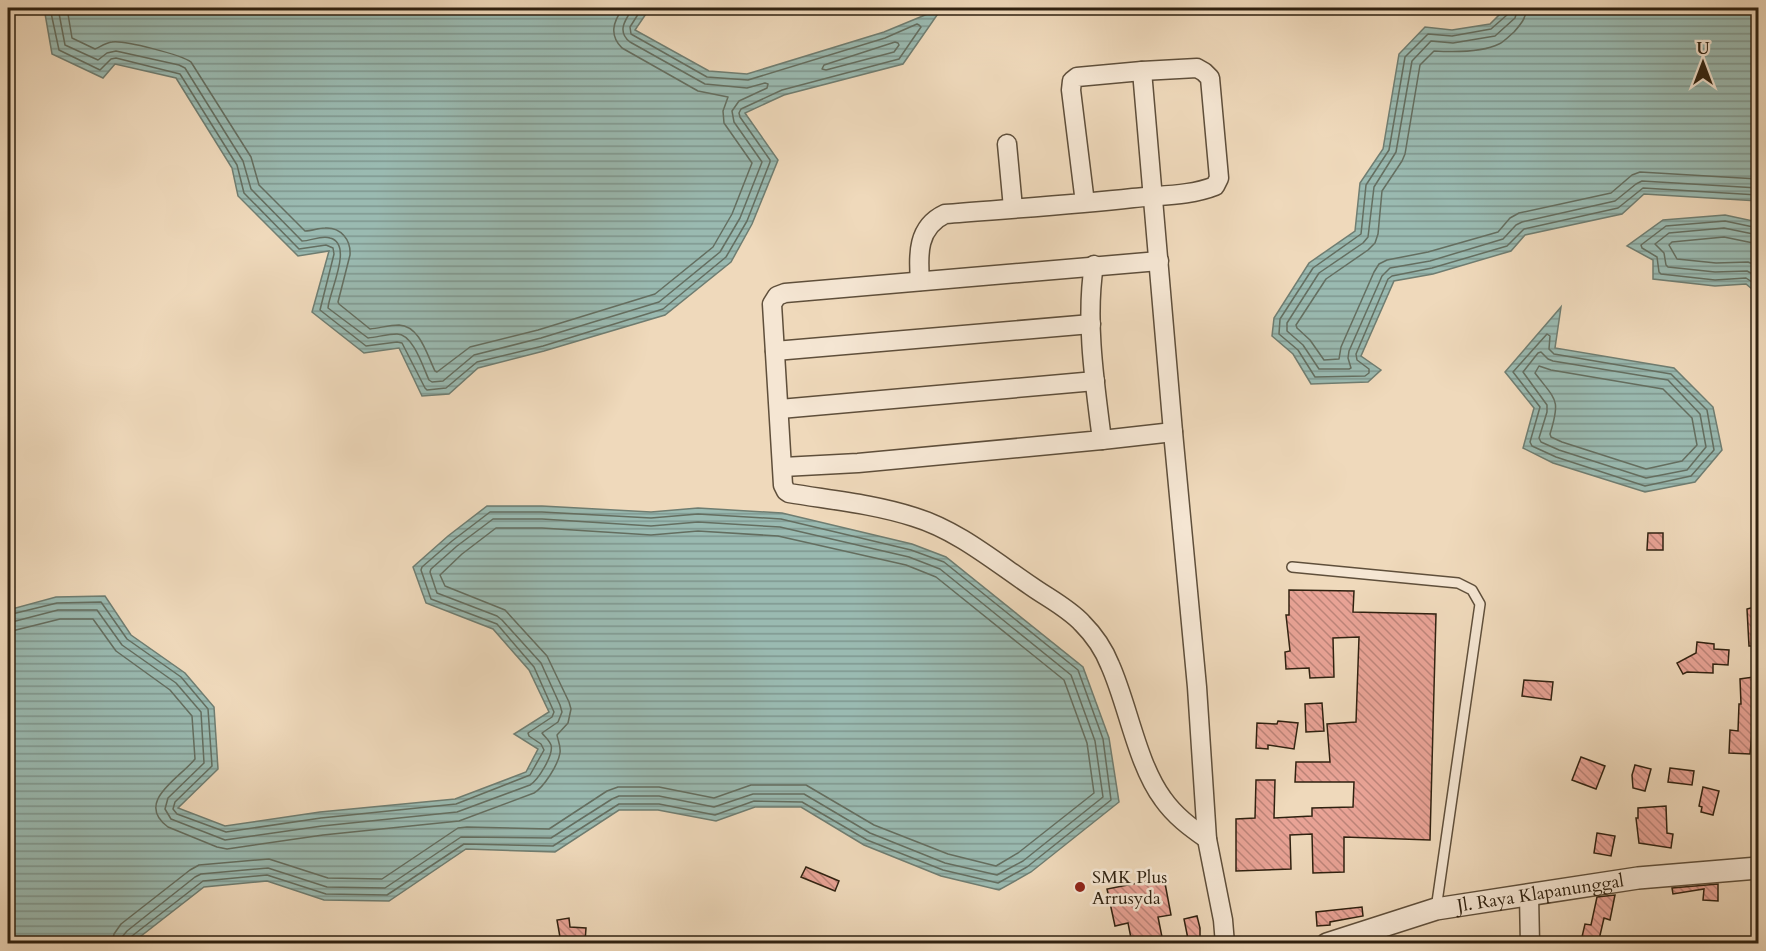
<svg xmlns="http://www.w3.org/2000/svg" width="1766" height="951" font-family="Cardo,serif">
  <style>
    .water { fill: url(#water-rules); stroke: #6f7d71; stroke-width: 1.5 }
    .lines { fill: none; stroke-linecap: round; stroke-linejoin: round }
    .shore { stroke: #646e60; stroke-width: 1.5 }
    .building { fill: url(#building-back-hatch); stroke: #2f2110; stroke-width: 1.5 }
    .service-casing { stroke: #5f4f3b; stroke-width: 12 }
    .minor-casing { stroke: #5f4f3b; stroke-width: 21 }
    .tertiary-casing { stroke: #5f4f3b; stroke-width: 24 }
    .service { stroke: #f5e6d3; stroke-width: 9 }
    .minor { stroke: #f5e6d3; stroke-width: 18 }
    .tertiary { stroke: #f5e6d3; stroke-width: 21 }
    .poi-dot { fill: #8f2418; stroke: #f5e6d3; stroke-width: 2 }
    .labels { text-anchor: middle; stroke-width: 5; stroke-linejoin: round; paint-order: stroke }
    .poi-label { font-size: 18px; fill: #2f2110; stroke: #f5e6d3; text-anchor: start }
    .street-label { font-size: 18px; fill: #2f2110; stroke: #f5e6d3 }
  </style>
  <defs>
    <pattern id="water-rules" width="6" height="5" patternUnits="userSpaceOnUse" patternTransform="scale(1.5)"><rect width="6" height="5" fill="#9abab1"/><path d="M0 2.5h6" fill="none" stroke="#7e978f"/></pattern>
    <pattern id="building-back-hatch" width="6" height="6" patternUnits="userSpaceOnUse" patternTransform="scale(1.5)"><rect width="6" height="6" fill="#e9a396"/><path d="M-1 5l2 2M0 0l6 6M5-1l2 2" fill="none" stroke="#bd8479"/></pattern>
  </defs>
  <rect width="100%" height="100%" fill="#efd9bb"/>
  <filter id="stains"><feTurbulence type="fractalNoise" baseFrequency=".00333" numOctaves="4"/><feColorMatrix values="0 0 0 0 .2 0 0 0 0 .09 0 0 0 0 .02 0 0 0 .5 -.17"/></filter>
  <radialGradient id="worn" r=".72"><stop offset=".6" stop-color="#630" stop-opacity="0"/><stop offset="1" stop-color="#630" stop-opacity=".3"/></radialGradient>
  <g class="water">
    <polygon points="44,8 650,8 635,30 709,71 747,74 884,32 942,8 903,64 784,95 745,113 778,160 752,224 731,262 665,315 544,351 478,368 449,394 422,396 399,348 364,353 312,312 329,251 298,256 238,196 232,168 176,78 115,64 103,78 52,54"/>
    <polygon points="1506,8 1758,8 1758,201 1644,194 1622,214 1525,235 1511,251 1433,274 1394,281 1361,356 1381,370 1368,382 1311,384 1293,354 1272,336 1274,318 1309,263 1355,231 1360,183 1383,149 1399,54 1425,27 1452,30 1490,24"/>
    <polygon points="1725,215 1758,222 1758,294 1746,284 1715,286 1653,279 1653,260 1627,246 1663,220"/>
    <polygon points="1561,307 1555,348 1674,368 1713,407 1722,450 1695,482 1645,492 1553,463 1523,448 1534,408 1505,372"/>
    <polygon points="487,506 542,506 651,512 698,508 782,513 912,544 946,557 1083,667 1109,738 1119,802 1031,872 999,890 941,876 864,845 801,807 755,807 716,821 658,810 619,810 555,852 466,849 389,901 324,900 267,881 204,887 132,943 8,943 8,610 56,597 105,596 131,635 185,673 214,707 218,769 178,808 225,826 320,812 455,799 526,772 538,749 514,734 549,712 529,670 493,629 426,603 413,567 448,536"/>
  </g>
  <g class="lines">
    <g class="shore">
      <polyline points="50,8 59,50 100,70 111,59 116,58 180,74 237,165 244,193 299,249 326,245 333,248 334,254 320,310 366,346 397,342 402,343 425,388 427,390 446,388 477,362 543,346 663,309 726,257 747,221 770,162 770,160 740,117 739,113 741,109 782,90 899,59 921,27 919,25 917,24 885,38 748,80 707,77 631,34 630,27 642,8"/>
      <path d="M 58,8 L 65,45 L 98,60 L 107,53 L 116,51 L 179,65 L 185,68 L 243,161 L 251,189 L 302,241 C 311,241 321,235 330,238 C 354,244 329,292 328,308 L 368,338 C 378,337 387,334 397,334 C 413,334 423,367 429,380 L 432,382 L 443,381 L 474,355 L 541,338 L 659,302 L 720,252 L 740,218 L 762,162 L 734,122 L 732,111 L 739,101 L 767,88 L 768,84 L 765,83 L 747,88 L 705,84 L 630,42 C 616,31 626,19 633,8"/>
      <path d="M 67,8 L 72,38 L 95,49 C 100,47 105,43 112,42 C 124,40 182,55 191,62 L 251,157 L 259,185 L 305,231 C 312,231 318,228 325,228 C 341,227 351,240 350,255 L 338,302 L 339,304 L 370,329 C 380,328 389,325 399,325 C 420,326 427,355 435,371 L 437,372 L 470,347 L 538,330 L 655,294 L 713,247 L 732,214 L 752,163 L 724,123 L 723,111 L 728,97 L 698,91 L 622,48 C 609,35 613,22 623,8"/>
      <polyline points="1510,8 1508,14 1491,29 1452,36 1428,34 1405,57 1389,150 1366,185 1361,234 1313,268 1280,319 1279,334 1298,350 1315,377 1365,376 1369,373 1369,369 1357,360 1356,354 1388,279 1392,276 1432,268 1507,246 1524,229 1618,208 1643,188 1758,195"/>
      <polyline points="1518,8 1515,18 1495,36 1453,43 1431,41 1412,61 1396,152 1374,187 1368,237 1363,243 1319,273 1287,323 1287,331 1303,345 1319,369 1349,369 1351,368 1348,358 1349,351 1382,276 1390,268 1430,261 1503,239 1516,225 1522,222 1615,201 1636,184 1642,181 1758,188"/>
      <path d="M 1527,8 C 1526,18 1521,24 1514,32 C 1509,36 1505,41 1499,44 C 1483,52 1452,52 1434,51 L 1420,65 L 1405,154 L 1402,161 L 1382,191 L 1378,234 L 1375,243 L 1368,250 L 1326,279 L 1296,325 L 1297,328 L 1310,340 L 1324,360 L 1339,359 L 1341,347 L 1374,272 L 1379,264 L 1387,260 L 1428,252 L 1498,232 L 1510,218 L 1519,213 L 1611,193 L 1632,175 L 1640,172 L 1758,179"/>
      <polygon points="895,42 898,43 899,45 894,52 826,70 822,69 824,65"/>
      <polyline points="1758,228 1725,221 1666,226 1641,245 1642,248 1657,257 1659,272 1661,274 1715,280 1746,278 1758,286"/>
      <polyline points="1758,235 1724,228 1669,233 1655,244 1664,253 1666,265 1668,267 1715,272 1747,271 1758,277"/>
      <polyline points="1758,244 1724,237 1672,242 1669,245 1677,259 1716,263 1748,262 1758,266"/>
      <polygon points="1547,334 1550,336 1549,349 1554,354 1671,374 1707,410 1714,450 1691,476 1645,486 1556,457 1532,446 1530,442 1540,407 1513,372"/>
      <polygon points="1541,352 1548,359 1553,361 1668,380 1700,414 1706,447 1687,470 1646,478 1559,450 1541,442 1539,438 1547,412 1547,405 1523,372 1538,353"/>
      <path d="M 1539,366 L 1551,370 L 1663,389 L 1692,418 L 1697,445 L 1682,461 L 1646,469 L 1562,442 L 1551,437 L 1550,434 C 1561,398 1556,401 1535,373 Z"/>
      <polyline points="8,615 57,603 101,602 127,639 181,677 208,709 212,766 175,802 173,809 177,814 226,832 321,818 456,804 530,775 544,750 541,744 529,736 528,733 552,717 554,712 534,667 497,624 431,599 421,570 422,567 452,541 490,512 542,512 651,518 698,514 781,519 911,550 944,562 1078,670 1103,739 1111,800 1027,867 998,883 943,870 867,840 802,802 754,801 715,815 659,804 619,804 553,846 464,844 387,895 326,894 267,875 203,881 132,936 129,944"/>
      <path d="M 8,623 L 58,610 L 97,610 L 122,645 L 176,683 L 201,712 L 204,763 L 168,798 L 165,809 L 171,819 L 225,840 L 322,826 L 457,812 L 530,785 C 538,780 554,755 551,745 C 549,740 545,737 542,733 L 558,722 L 562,712 L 560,705 L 541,663 L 502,620 L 497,616 L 437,593 L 430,572 L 431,569 L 457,546 L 493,519 L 542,519 L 651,526 L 698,522 L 780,527 L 909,557 L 940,569 L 1071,675 L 1095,741 L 1103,797 L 1023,861 L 997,875 L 945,863 L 870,833 L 804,794 L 753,794 L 714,807 L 659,796 L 619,796 L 612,799 L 551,838 L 461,837 L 385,888 L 327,887 L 268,868 L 201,874 L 195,877 L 127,931 L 122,937 L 122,944"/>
      <path d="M 8,632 L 60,619 L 93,619 L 116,651 L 170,690 L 192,716 L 195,759 C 180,778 134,802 168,827 L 217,847 L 227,849 L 323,835 L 459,821 L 534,793 C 544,787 558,765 560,753 C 561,746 558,741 557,735 L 568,723 L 571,709 L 569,702 L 547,656 L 505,610 L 445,586 L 440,575 L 462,554 L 496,528 L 542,528 L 651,535 L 698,531 L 778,536 L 906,565 L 936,577 L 1064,680 L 1087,743 L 1094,793 L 1018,853 L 996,866 L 948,854 L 874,825 L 806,785 L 751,785 L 714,798 L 659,787 L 618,787 L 607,791 L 549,829 L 467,827 L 458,828 L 382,879 L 328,878 L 269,859 L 199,865 L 190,870 L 121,924 L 114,934 L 112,944"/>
    </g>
  </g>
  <g class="building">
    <polygon points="1648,533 1663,533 1663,550 1647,550"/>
    <polygon points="1289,590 1354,591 1353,612 1436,614 1430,840 1344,837 1344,872 1313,873 1312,834 1290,835 1291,869 1236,871 1236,819 1255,818 1256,780 1275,780 1274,818 1312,816 1312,808 1353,807 1354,782 1295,782 1296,762 1330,762 1327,724 1356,722 1359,637 1333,638 1334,677 1310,678 1309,668 1286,669 1285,652 1290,651 1286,615 1289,615"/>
    <polygon points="1758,606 1758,646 1749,646 1747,609"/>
    <polygon points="1697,642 1714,644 1714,649 1729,650 1728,665 1713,664 1713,673 1687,672 1683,674 1677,663 1696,653"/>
    <polygon points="1753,677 1754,711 1750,754 1729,753 1730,730 1738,731 1739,704 1741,704 1740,679"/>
    <polygon points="1524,680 1553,682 1551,700 1522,696"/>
    <polygon points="1322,703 1324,731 1306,732 1305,704"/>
    <polygon points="1278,721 1298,723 1294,749 1268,745 1268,749 1256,748 1257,723 1277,724"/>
    <polygon points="1581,757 1605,766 1596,789 1572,780"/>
    <polygon points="1635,765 1651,769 1645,791 1633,788 1632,775"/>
    <polygon points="1670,768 1694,771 1692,785 1668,782"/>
    <polygon points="1703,787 1719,791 1713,815 1701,812 1702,807 1699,806"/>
    <polygon points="1666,806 1667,833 1673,834 1671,848 1639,843 1636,818 1638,818 1638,808"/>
    <polygon points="1597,833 1615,836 1611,856 1594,853"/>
    <polygon points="806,867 839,881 835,891 801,877"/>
    <polygon points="1164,878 1171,915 1158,917 1162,937 1132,943 1128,923 1115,926 1107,889"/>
    <polygon points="1718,884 1718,901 1703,900 1704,889 1673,894 1672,888"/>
    <polygon points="1615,895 1610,920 1604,918 1598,944 1588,944 1581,941 1585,924 1591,925 1597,897"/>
    <polygon points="1362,907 1363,916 1330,922 1330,925 1317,926 1316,912"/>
    <polygon points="1197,916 1200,928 1200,944 1189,944 1184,919"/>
    <polygon points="569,918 570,927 586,928 585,942 561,943 557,920"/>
  </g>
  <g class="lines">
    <g class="service-casing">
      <polyline id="service" points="1292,567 1458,583 1472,590 1480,604 1436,909"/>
    </g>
    <g class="minor-casing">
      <g id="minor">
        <polyline points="1142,71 1173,432 1197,687 1207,839 1223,920 1225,944"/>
        <polyline points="1007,144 1013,208"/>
        <path d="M 1159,261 L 785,293 L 777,296 L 772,304 L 783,485 L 786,491 L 789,493 C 831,500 874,504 914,517 C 957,530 994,561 1031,586 C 1048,598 1068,608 1082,623 C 1093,634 1104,650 1110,665 C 1128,705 1137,764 1163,799 C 1175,816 1190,827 1207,839"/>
        <path d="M 920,281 C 918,255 917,227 945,214 C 1008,209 1071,205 1133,198 C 1160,195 1190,196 1215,186 L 1219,178 L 1210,78 L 1204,72 L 1197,68 L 1142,71 L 1077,77 L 1072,81 L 1071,90 L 1085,203"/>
        <polyline points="775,351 1091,324"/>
        <polyline points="780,409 1095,381"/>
        <polyline points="1102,440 1173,432"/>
        <path d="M 783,467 L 858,463 L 1102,440 C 1095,385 1085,320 1094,265"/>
        <polyline points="1529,895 1530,944"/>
      </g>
    </g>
    <g class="tertiary-casing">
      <g id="tertiary">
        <path id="s1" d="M 1327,944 L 1436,909 L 1638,878 L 1758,868"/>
      </g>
    </g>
    <use href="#service" class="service"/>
    <use href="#minor" class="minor"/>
    <use href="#tertiary" class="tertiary"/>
  </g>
  <circle class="poi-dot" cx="1080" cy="887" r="6"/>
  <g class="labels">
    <g class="poi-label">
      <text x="1092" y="883">SMK Plus<tspan x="1092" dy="21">Arrusyda</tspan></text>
    </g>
    <g class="street-label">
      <text dy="6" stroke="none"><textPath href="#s1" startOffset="220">Jl. Raya Klapanunggal</textPath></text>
    </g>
  </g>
  <rect width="1766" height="951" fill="none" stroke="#efd9bb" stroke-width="30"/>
  <rect x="9" y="9" width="1748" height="933" fill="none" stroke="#2f2110" stroke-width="3"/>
  <rect x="15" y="15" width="1736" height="921" fill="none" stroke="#2f2110" stroke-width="1.5"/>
  <g transform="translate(1703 63)" stroke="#f5e6d3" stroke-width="4.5" paint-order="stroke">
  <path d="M0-4.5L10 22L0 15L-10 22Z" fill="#2f2110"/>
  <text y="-9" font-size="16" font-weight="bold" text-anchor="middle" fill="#2f2110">U</text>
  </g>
  <rect width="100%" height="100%" filter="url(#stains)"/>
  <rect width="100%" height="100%" fill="url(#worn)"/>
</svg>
